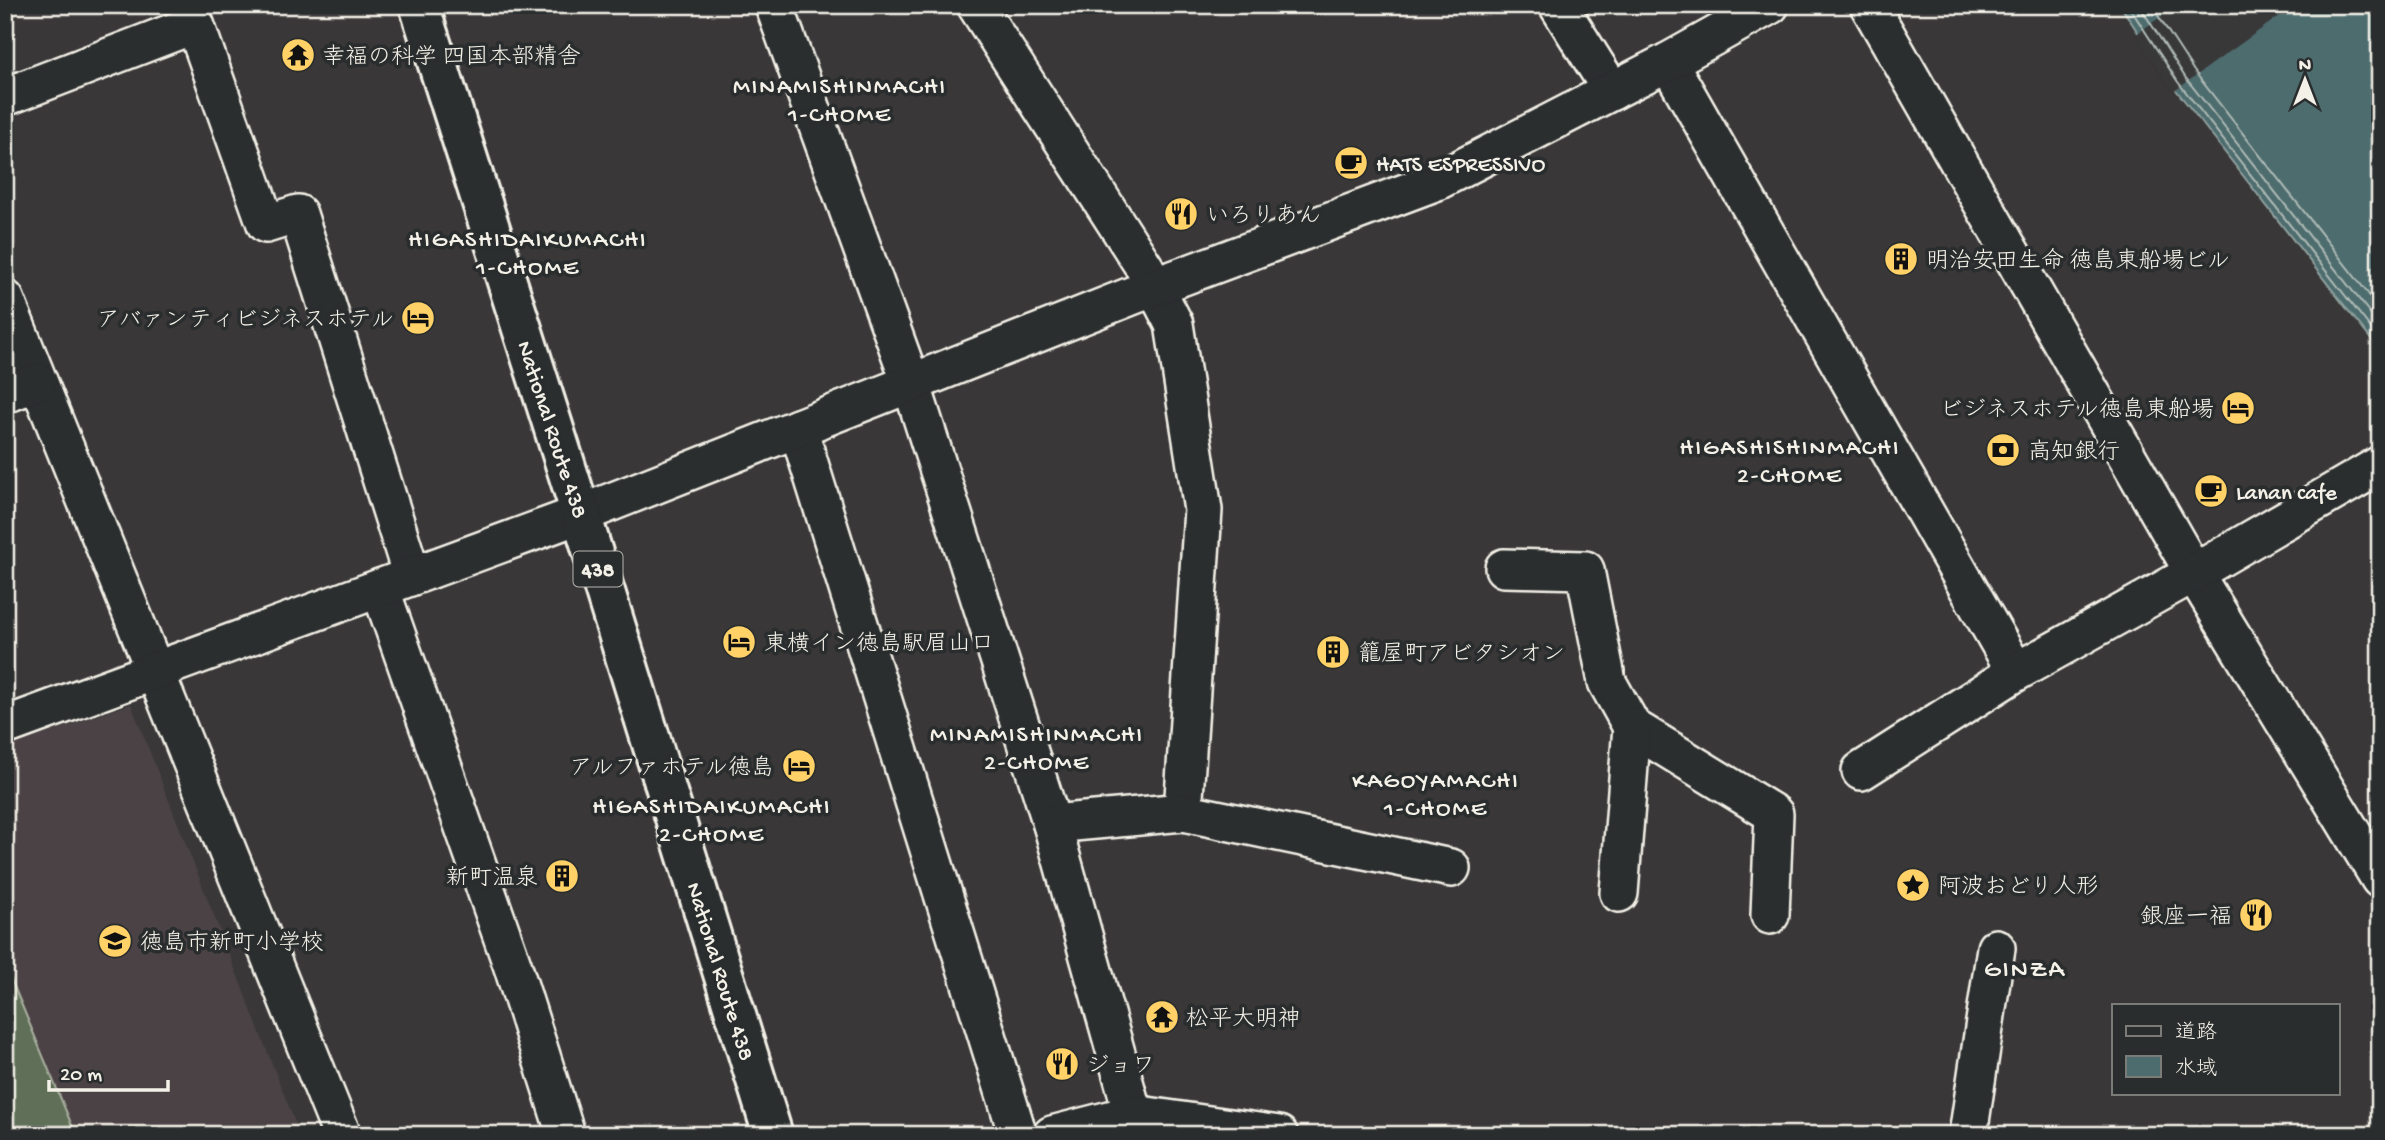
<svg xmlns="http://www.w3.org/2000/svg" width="2385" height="1140" font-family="'Gochi Hand','Klee One',sans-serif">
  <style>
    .built { fill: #4b4344 }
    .green { fill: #607059; stroke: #aab0a0; stroke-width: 2 }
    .water { fill: #4d6c6e; stroke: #90a19f; stroke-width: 2 }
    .pier { fill: #393738 }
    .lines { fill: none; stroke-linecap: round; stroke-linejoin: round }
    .shore { stroke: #b1bcb7; stroke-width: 2 }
    .minor-casing { stroke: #f4f1e8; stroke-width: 42 }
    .trunk-casing { stroke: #f4f1e8; stroke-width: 44 }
    .minor { stroke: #2a2d2e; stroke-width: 37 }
    .trunk { stroke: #2a2d2e; stroke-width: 38 }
    .labels { text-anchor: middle; stroke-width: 7; stroke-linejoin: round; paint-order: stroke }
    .shield { fill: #2a2d2e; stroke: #b7b6b0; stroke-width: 2 }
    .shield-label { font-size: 21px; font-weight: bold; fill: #f4f1e8 }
    .poi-label { font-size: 23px; fill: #f4f1e8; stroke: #2a2d2e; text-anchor: start }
    .street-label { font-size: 23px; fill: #f4f1e8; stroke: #2a2d2e }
    .neighbourhood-label { font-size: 24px; letter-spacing: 2px; fill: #f4f1e8; stroke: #2a2d2e }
    .quarter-label { font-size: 26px; letter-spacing: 2px; fill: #f4f1e8; stroke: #2a2d2e }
  </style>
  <rect width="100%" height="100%" fill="#393738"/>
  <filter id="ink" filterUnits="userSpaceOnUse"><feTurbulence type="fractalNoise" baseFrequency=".0143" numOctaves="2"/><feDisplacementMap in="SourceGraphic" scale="14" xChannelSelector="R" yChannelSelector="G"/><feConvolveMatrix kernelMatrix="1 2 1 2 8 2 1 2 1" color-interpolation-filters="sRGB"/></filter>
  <g filter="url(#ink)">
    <polygon class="built" points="131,704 300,1135 5,1135 5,748"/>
    <polygon class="green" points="5,965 76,1135 5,1135"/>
    <polygon class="water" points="2120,5 2380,5 2380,351 2173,86"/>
    <polygon class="pier" points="2177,5 2295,5 2173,92 2135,35"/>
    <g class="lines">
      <g class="shore">
        <polyline points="2128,5 2178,82 2380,340"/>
        <polyline points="2139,5 2185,77 2380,326"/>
        <polyline points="2151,5 2194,71 2380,309"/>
      </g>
      <g class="minor-casing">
        <g id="minor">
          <polyline points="774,5 911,383 1052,824 1133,1114 1134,1135"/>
          <polyline points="976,5 1145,268 1174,324 1203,510 1183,812"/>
          <polyline points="1558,5 1612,91"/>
          <polyline points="1869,5 2194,573 2380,879"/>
          <polyline points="1668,62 2016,672"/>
          <polyline points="5,97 195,24 266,224 298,214 412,576"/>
          <polyline points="5,299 342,1135"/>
          <polyline points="5,394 37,382"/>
          <polyline points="798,428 1018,1135"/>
          <polyline points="1504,568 1585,570 1607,682 1632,727 1774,814 1770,915"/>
          <polyline points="380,588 513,967 566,1135"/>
          <polyline points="5,726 581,514 1154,287 1437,181 1668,62 1770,5"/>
          <polyline points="1861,771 2016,672 2194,573 2380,465"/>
          <polyline points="1052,824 1183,812 1451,868"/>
          <polyline points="1619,893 1632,727"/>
          <polyline points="1052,1135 1133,1114 1279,1135"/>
          <polyline points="1968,1135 1996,948"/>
        </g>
      </g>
      <g class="trunk-casing">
        <polyline id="trunk" points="419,5 581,514 773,1135"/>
      </g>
      <use href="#minor" class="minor"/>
      <use href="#trunk" class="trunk"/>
    </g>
  </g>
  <defs>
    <g id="temple-disc" transform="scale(1.75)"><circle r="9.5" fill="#ffd166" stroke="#2a2d2e"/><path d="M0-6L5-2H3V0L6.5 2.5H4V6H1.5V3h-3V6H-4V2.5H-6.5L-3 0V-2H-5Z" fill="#111"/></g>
    <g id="cafe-disc" transform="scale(1.75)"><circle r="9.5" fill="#ffd166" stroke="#2a2d2e"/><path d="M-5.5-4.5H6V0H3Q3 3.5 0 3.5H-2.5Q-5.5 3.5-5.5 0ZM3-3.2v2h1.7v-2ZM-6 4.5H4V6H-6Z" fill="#111"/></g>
    <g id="restaurant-disc" transform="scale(1.75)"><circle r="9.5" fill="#ffd166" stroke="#2a2d2e"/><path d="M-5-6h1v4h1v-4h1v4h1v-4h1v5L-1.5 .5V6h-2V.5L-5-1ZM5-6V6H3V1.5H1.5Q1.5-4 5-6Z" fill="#111"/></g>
    <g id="building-disc" transform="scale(1.75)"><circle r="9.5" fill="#ffd166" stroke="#2a2d2e"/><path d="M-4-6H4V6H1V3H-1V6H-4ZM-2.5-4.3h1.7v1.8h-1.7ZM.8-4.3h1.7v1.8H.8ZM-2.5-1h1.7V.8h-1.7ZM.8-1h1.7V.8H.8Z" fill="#111"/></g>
    <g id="hotel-disc" transform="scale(1.75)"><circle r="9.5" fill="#ffd166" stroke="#2a2d2e"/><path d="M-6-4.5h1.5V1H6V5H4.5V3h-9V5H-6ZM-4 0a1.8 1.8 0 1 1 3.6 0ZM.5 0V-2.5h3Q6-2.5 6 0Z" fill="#111"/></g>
    <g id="bank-disc" transform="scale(1.75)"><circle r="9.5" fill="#ffd166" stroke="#2a2d2e"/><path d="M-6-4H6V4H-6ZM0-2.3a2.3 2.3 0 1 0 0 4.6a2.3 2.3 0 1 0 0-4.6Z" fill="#111"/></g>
    <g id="sight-disc" transform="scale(1.75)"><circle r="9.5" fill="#ffd166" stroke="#2a2d2e"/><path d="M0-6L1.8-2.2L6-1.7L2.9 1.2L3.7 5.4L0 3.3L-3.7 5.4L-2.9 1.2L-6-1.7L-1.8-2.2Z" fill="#111"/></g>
    <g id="school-disc" transform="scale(1.75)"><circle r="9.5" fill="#ffd166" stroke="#2a2d2e"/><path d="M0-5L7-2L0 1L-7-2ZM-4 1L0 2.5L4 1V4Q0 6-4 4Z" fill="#111"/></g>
  </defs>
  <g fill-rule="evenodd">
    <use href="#temple-disc" x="298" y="55"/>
    <use href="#cafe-disc" x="1351" y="163"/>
    <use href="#restaurant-disc" x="1181" y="214"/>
    <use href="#building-disc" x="1901" y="259"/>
    <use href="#hotel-disc" x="418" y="318"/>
    <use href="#hotel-disc" x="2238" y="408"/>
    <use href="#bank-disc" x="2003" y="450"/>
    <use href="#cafe-disc" x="2211" y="491"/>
    <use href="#hotel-disc" x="739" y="642"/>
    <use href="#building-disc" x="1333" y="652"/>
    <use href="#hotel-disc" x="799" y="766"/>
    <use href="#building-disc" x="562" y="876"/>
    <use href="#sight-disc" x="1913" y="885"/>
    <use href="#restaurant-disc" x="2256" y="915"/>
    <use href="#school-disc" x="115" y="941"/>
    <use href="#temple-disc" x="1162" y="1017"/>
    <use href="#restaurant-disc" x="1062" y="1064"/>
  </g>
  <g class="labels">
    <rect class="shield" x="573.5" y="551.5" width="49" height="35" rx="5"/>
    <g class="shield-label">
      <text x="598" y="576">438</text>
    </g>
    <g class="poi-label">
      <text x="322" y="63">幸福の科学 四国本部精舎</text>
      <text x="1376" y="171">HATS ESPRESSIVO</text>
      <text x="1206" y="222">いろりあん</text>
      <text x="1926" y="267">明治安田生命 徳島東船場ビル</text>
      <text x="394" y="326" text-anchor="end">アバァンティビジネスホテル</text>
      <text x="2214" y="416" text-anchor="end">ビジネスホテル徳島東船場</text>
      <text x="2028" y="458">高知銀行</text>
      <text x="2236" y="499">Lanan cafe</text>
      <text x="764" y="650">東横イン徳島駅眉山口</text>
      <text x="1358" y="660">籠屋町アビタシオン</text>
      <text x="774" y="774" text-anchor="end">アルファホテル徳島</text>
      <text x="538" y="884" text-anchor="end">新町温泉</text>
      <text x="1938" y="893">阿波おどり人形</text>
      <text x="2232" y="923" text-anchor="end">銀座一福</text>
      <text x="140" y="949">徳島市新町小学校</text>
      <text x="1186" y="1025">松平大明神</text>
      <text x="1086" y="1072">ジョワ</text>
    </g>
    <g class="street-label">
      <text transform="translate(554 429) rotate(72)" y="8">National Route 438</text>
      <text transform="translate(722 971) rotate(73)" y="8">National Route 438</text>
    </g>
    <g class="neighbourhood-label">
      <text x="840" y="93">MINAMISHINMACHI<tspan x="840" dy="28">1-CHOME</tspan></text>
      <text x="528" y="246">HIGASHIDAIKUMACHI<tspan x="528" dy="28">1-CHOME</tspan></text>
      <text x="1790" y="454">HIGASHISHINMACHI<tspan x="1790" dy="28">2-CHOME</tspan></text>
      <text x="1037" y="741">MINAMISHINMACHI<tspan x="1037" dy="28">2-CHOME</tspan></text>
      <text x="1436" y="787">KAGOYAMACHI<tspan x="1436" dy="28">1-CHOME</tspan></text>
      <text x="712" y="813">HIGASHIDAIKUMACHI<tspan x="712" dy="28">2-CHOME</tspan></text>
    </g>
    <g class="quarter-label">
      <text x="2025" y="976">GINZA</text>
    </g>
  </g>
  <rect width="2385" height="1140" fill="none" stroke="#2a2d2e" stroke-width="28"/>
  <rect x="14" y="14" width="2357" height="1112" fill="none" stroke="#f4f1e8" stroke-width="2.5" filter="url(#ink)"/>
  <rect x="2112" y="1004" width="228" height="91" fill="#2a2d2e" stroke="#7b7b78" stroke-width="2"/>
  <rect x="2126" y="1026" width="35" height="10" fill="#2a2d2e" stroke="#7b7b78" stroke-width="2"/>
  <text x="2175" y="1038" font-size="21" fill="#f4f1e8">道路</text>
  <rect x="2126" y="1056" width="35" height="21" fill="#4d6c6e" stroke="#7b7b78" stroke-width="2"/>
  <text x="2175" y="1074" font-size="21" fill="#f4f1e8">水域</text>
  <g transform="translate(2305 80)" stroke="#2a2d2e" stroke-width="5" paint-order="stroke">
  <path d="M0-5L12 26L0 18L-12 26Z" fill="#f4f1e8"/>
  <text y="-10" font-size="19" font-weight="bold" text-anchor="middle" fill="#f4f1e8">N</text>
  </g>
  <path d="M49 1080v10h119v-10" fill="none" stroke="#f4f1e8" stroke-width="3.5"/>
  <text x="60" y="1080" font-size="21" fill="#f4f1e8" stroke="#2a2d2e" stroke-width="5" paint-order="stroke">20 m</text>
</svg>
